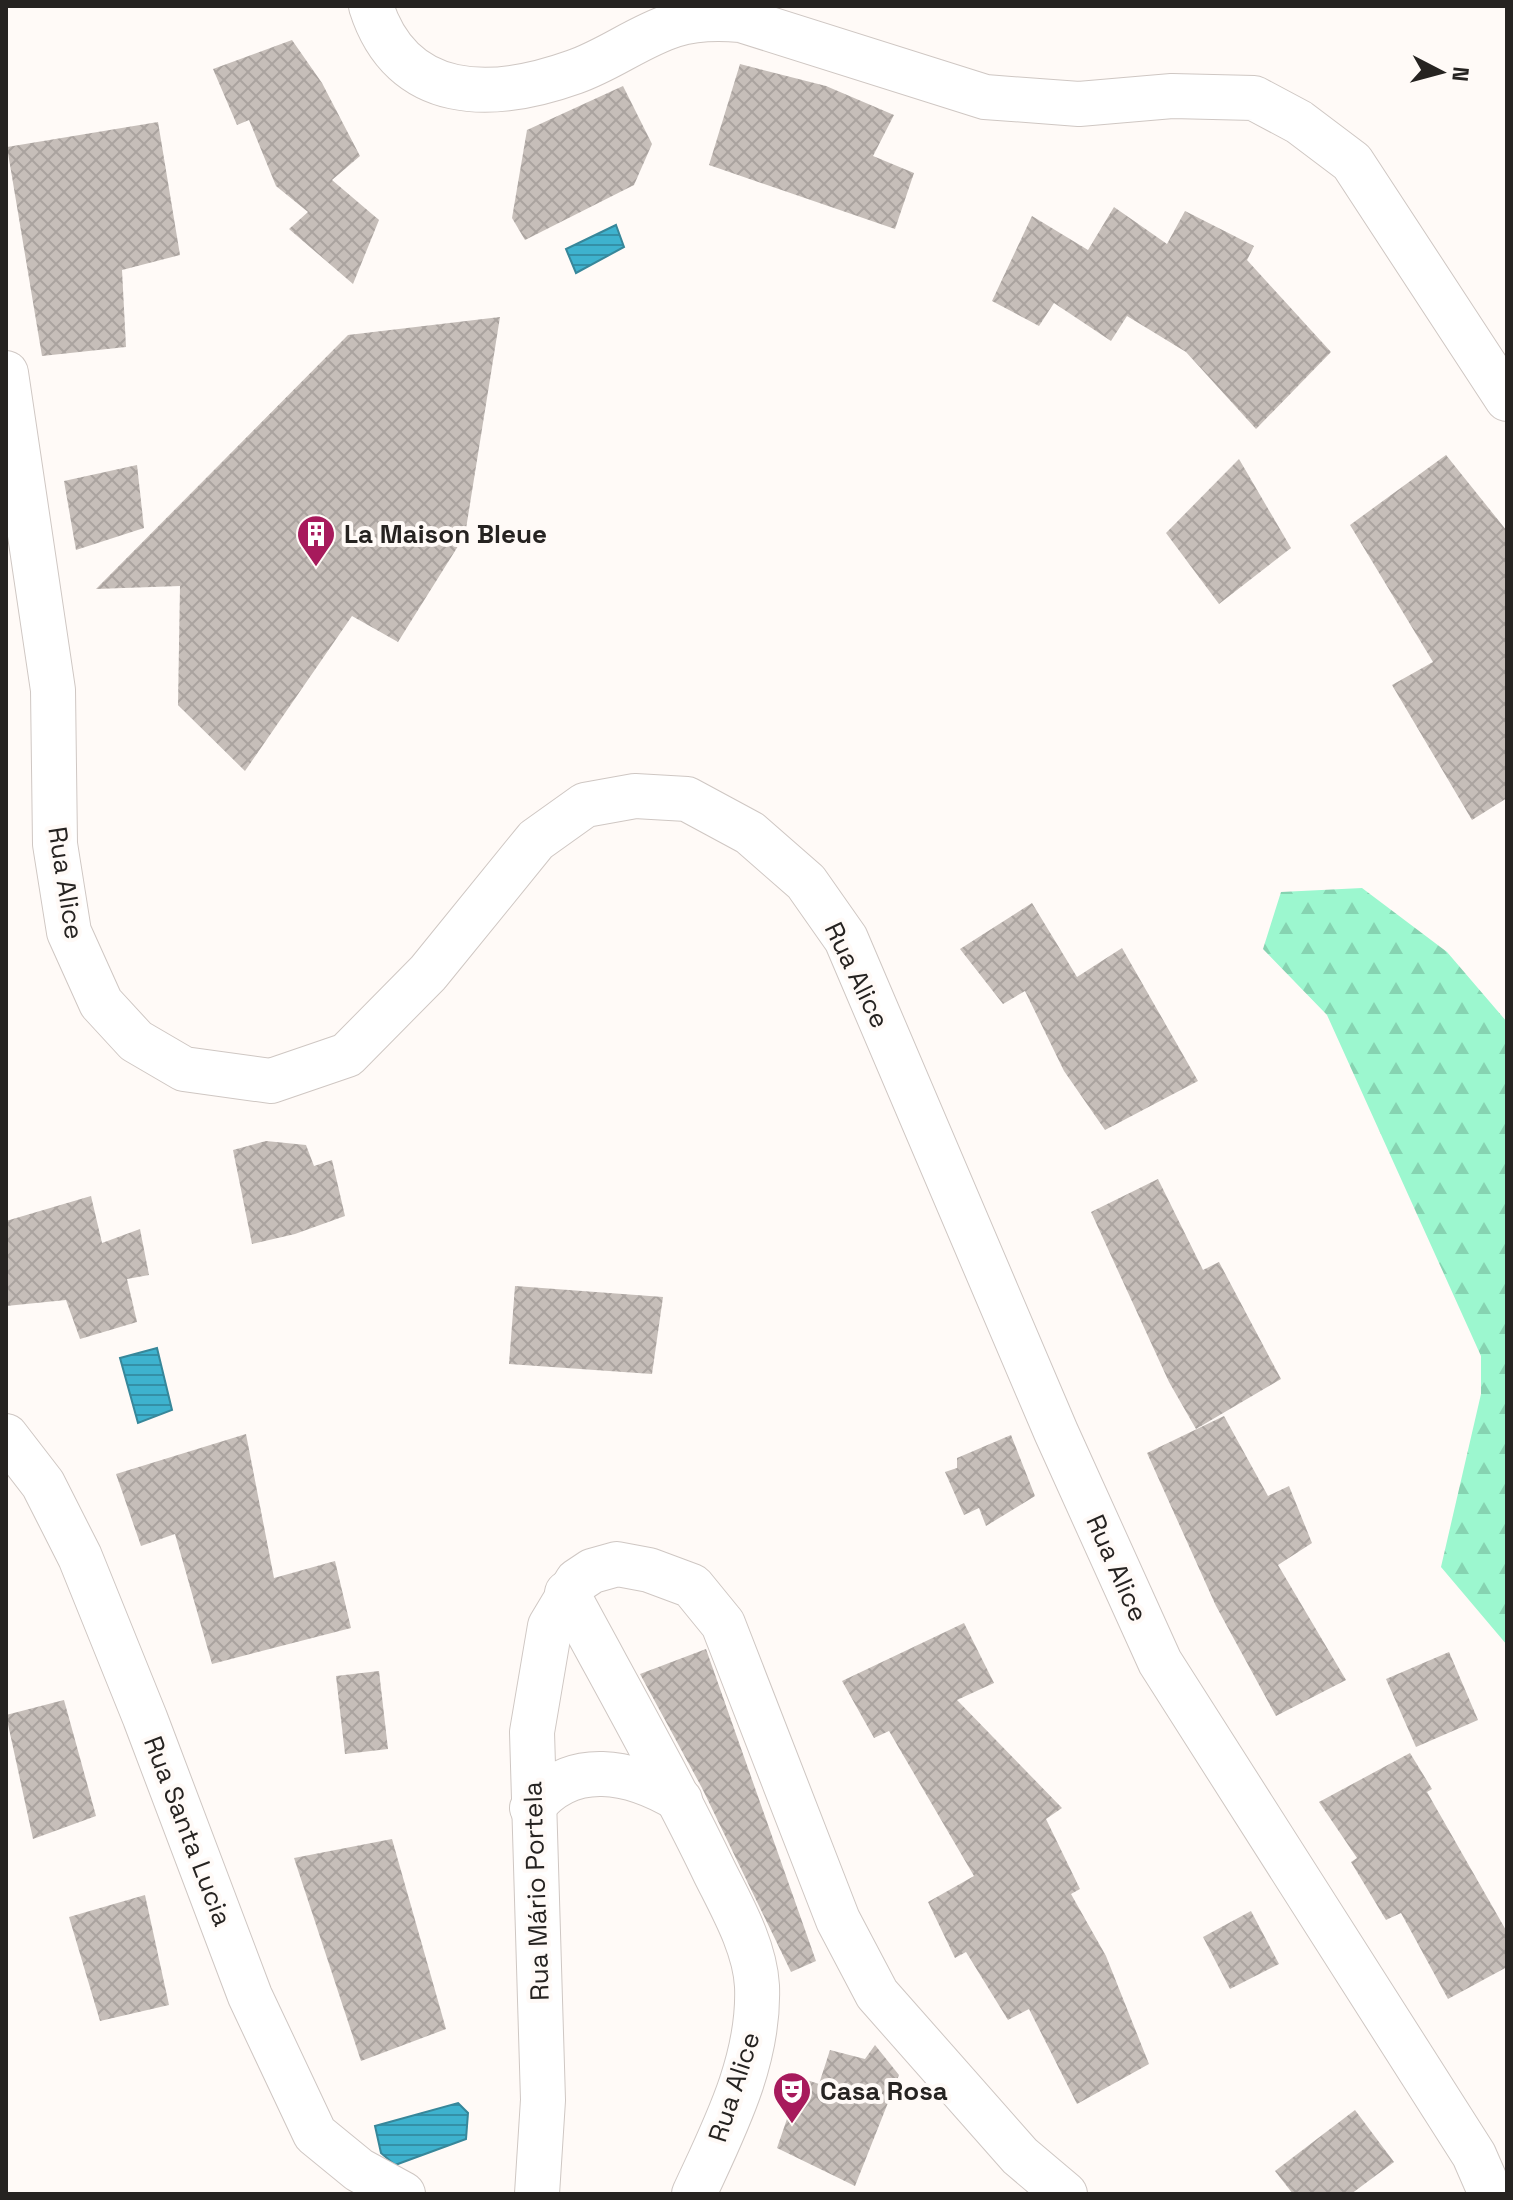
<svg xmlns="http://www.w3.org/2000/svg" width="1513" height="2200" font-family="'Space Grotesk',sans-serif">
  <style>
    .forest { fill: url(#forest-firs) }
    .water { fill: url(#water-rules); stroke: #37879a; stroke-width: 2 }
    .building { fill: url(#building-cross-hatch) }
    .lines { fill: none; stroke-linecap: round; stroke-linejoin: round }
    .minor-casing { stroke: #cfc7c3; stroke-width: 46 }
    .minor { stroke: #fff; stroke-width: 44 }
    .labels { text-anchor: middle; stroke-width: 8; stroke-linejoin: round; paint-order: stroke }
    .poi-label { font-size: 26px; font-weight: bold; fill: #262321; stroke: #fffaf7; text-anchor: start }
    .street-label { font-size: 26px; fill: #262321; stroke: #fffaf7 }
  </style>
  <defs>
    <pattern id="forest-firs" width="22" height="20" patternUnits="userSpaceOnUse" patternTransform="scale(2)"><rect width="22" height="20" fill="#9cf7cf"/><path d="M5 1l3.5 6h-7zM16 11l3.5 6h-7z" fill="#86d3b1"/></pattern>
    <pattern id="water-rules" width="6" height="5" patternUnits="userSpaceOnUse" patternTransform="scale(2)"><rect width="6" height="5" fill="#3eb2ce"/><path d="M0 2.5h6" fill="none" stroke="#3490a7"/></pattern>
    <pattern id="building-cross-hatch" width="8" height="8" patternUnits="userSpaceOnUse" patternTransform="scale(2)"><rect width="8" height="8" fill="#c6beb9"/><path d="M0 0l8 8M0 8l8-8" fill="none" stroke="#aaa39f"/></pattern>
  </defs>
  <rect width="100%" height="100%" fill="#fffaf7"/>
  <polygon class="forest" points="1362,888 1447,952 1507,1022 1507,1645 1441,1567 1481,1394 1481,1356 1327,1015 1263,949 1281,892"/>
  <g class="water">
    <polygon points="616,225 624,247 576,273 566,249"/>
    <polygon points="157,1348 172,1410 138,1423 120,1358"/>
    <polygon points="458,2103 468,2113 466,2139 395,2165 381,2153 375,2126"/>
  </g>
  <g class="building">
    <polygon points="292,40 322,83 360,156 332,180 379,220 353,284 289,229 308,212 276,186 249,120 237,125 213,69"/>
    <polygon points="740,64 826,86 894,115 873,156 914,173 895,229 709,165"/>
    <polygon points="623,86 652,144 634,185 525,240 512,218 527,130"/>
    <polygon points="158,122 180,255 122,270 126,347 42,356 7,147"/>
    <polygon points="1114,207 1167,244 1185,211 1254,246 1247,260 1331,352 1256,429 1186,352 1127,316 1111,341 1054,303 1039,326 992,301 1032,216 1088,250"/>
    <polygon points="500,317 465,535 398,642 352,616 245,771 178,705 180,586 96,589 348,335"/>
    <polygon points="1446,455 1507,531 1507,798 1472,820 1392,685 1433,662 1350,525"/>
    <polygon points="1239,459 1291,548 1219,604 1166,533"/>
    <polygon points="137,465 144,528 76,550 64,481"/>
    <polygon points="1032,903 1077,977 1122,948 1198,1081 1105,1130 1064,1071 1025,991 1003,1004 960,949"/>
    <polygon points="266,1141 306,1145 314,1166 332,1160 345,1216 295,1234 252,1244 233,1150"/>
    <polygon points="1158,1179 1203,1270 1219,1262 1281,1379 1196,1429 1169,1382 1091,1212"/>
    <polygon points="91,1196 102,1243 140,1229 149,1275 127,1279 137,1322 80,1339 66,1300 6,1306 6,1221"/>
    <polygon points="515,1286 663,1297 652,1374 509,1364"/>
    <polygon points="1224,1416 1268,1496 1289,1486 1312,1543 1278,1565 1346,1680 1276,1716 1216,1606 1147,1453"/>
    <polygon points="246,1434 274,1578 335,1561 351,1628 212,1664 175,1534 141,1546 116,1474"/>
    <polygon points="1011,1435 1035,1496 986,1526 979,1508 964,1515 945,1472 957,1468 957,1458"/>
    <polygon points="964,1623 994,1683 957,1700 1062,1808 1046,1819 1080,1889 1071,1894 1106,1956 1149,2064 1077,2104 1029,2009 1008,2020 966,1952 955,1958 928,1902 974,1876 889,1731 874,1738 842,1681"/>
    <polygon points="706,1649 816,1961 791,1972 702,1788 640,1674"/>
    <polygon points="1449,1652 1478,1720 1416,1747 1386,1679"/>
    <polygon points="379,1671 388,1749 345,1754 336,1676"/>
    <polygon points="64,1700 96,1816 33,1839 6,1715"/>
    <polygon points="1410,1753 1432,1789 1427,1792 1507,1932 1507,1967 1448,1999 1401,1913 1386,1920 1351,1862 1357,1858 1319,1802"/>
    <polygon points="392,1839 446,2029 361,2061 294,1858"/>
    <polygon points="145,1895 169,2005 100,2021 69,1917"/>
    <polygon points="1251,1911 1279,1964 1230,1989 1203,1937"/>
    <polygon points="875,2045 899,2075 855,2186 777,2148 801,2078 819,2084 830,2050 865,2059"/>
    <polygon points="1355,2110 1394,2162 1351,2194 1293,2194 1275,2171"/>
  </g>
  <g class="lines">
    <g class="minor-casing">
      <g id="minor">
        <path d="M 371,6 C 402,104 493,101 574,72 C 609,60 639,36 674,25 C 696,18 719,18 741,20 L 985,97 L 1079,104 L 1172,96 L 1254,98 L 1299,122 L 1352,162 L 1507,399"/>
        <polyline points="6,373 53,690 55,844 69,932 101,1003 136,1041 184,1069 271,1081 347,1055 428,973 536,840 585,805 635,796 687,799 750,833 806,882 846,939 1056,1432 1160,1662 1474,2155 1491,2194"/>
        <polyline points="6,1436 43,1484 80,1557 145,1718 250,1996 315,2134 359,2170 403,2194"/>
        <path d="M 567,1593 C 617,1686 669,1777 715,1873 C 732,1907 755,1947 757,1986 C 760,2060 724,2129 694,2194"/>
        <path d="M 532,1808 C 571,1757 632,1771 680,1800"/>
        <polyline points="537,2194 543,2100 532,1732 550,1626 577,1581 592,1571 617,1564 649,1570 692,1586 723,1624 838,1920 877,1994 1020,2156 1065,2194"/>
      </g>
    </g>
    <use href="#minor" class="minor"/>
  </g>
  <defs>
    <g id="building-pin" transform="scale(2)"><path d="M0 17L-7.5 6A9.5 9.5 0 1 1 7.5 6Z" fill="#a71a5c" stroke="#fffaf7"/><path d="M-4-6H4V6H1V3H-1V6H-4ZM-2.5-4.3h1.7v1.8h-1.7ZM.8-4.3h1.7v1.8H.8ZM-2.5-1h1.7V.8h-1.7ZM.8-1h1.7V.8H.8Z" fill="#fff"/></g>
    <g id="theatre-pin" transform="scale(2)"><path d="M0 17L-7.5 6A9.5 9.5 0 1 1 7.5 6Z" fill="#a71a5c" stroke="#fffaf7"/><path d="M-5-5.5Q0-4 5-5.5V0Q5 5 0 6Q-5 5-5 0ZM-3.3-2.5H-1v1.5H-3.3ZM1-2.5H3.3v1.5H1ZM-2.8 1Q0 5.5 2.8 1Z" fill="#fff"/></g>
  </defs>
  <g fill-rule="evenodd">
    <use href="#building-pin" x="316" y="534"/>
    <use href="#theatre-pin" x="792" y="2091"/>
  </g>
  <g class="labels">
    <g class="poi-label">
      <text x="344" y="543">La Maison Bleue</text>
      <text x="820" y="2100">Casa Rosa</text>
    </g>
    <g class="street-label">
      <text transform="translate(66 883) rotate(81)" y="9">Rua Alice</text>
      <text transform="translate(857 975) rotate(64)" y="9">Rua Alice</text>
      <text transform="translate(1117 1568) rotate(66)" y="9">Rua Alice</text>
      <text transform="translate(188 1831) rotate(69)" y="9">Rua Santa Lucia</text>
      <text transform="translate(536 1891) rotate(-92)" y="9">Rua Mário Portela</text>
      <text transform="translate(734 2087) rotate(-72)" y="9">Rua Alice</text>
    </g>
  </g>
  <rect width="1513" height="2200" fill="none" stroke="#262321" stroke-width="16"/>
  <g transform="translate(1441 72) rotate(96)" stroke="#fffaf7" stroke-width="6" paint-order="stroke">
  <path d="M0-6L14 30L0 20L-14 30Z" fill="#262321"/>
  <text y="-12" font-size="22" font-weight="bold" text-anchor="middle" fill="#262321">N</text>
  </g>
</svg>
